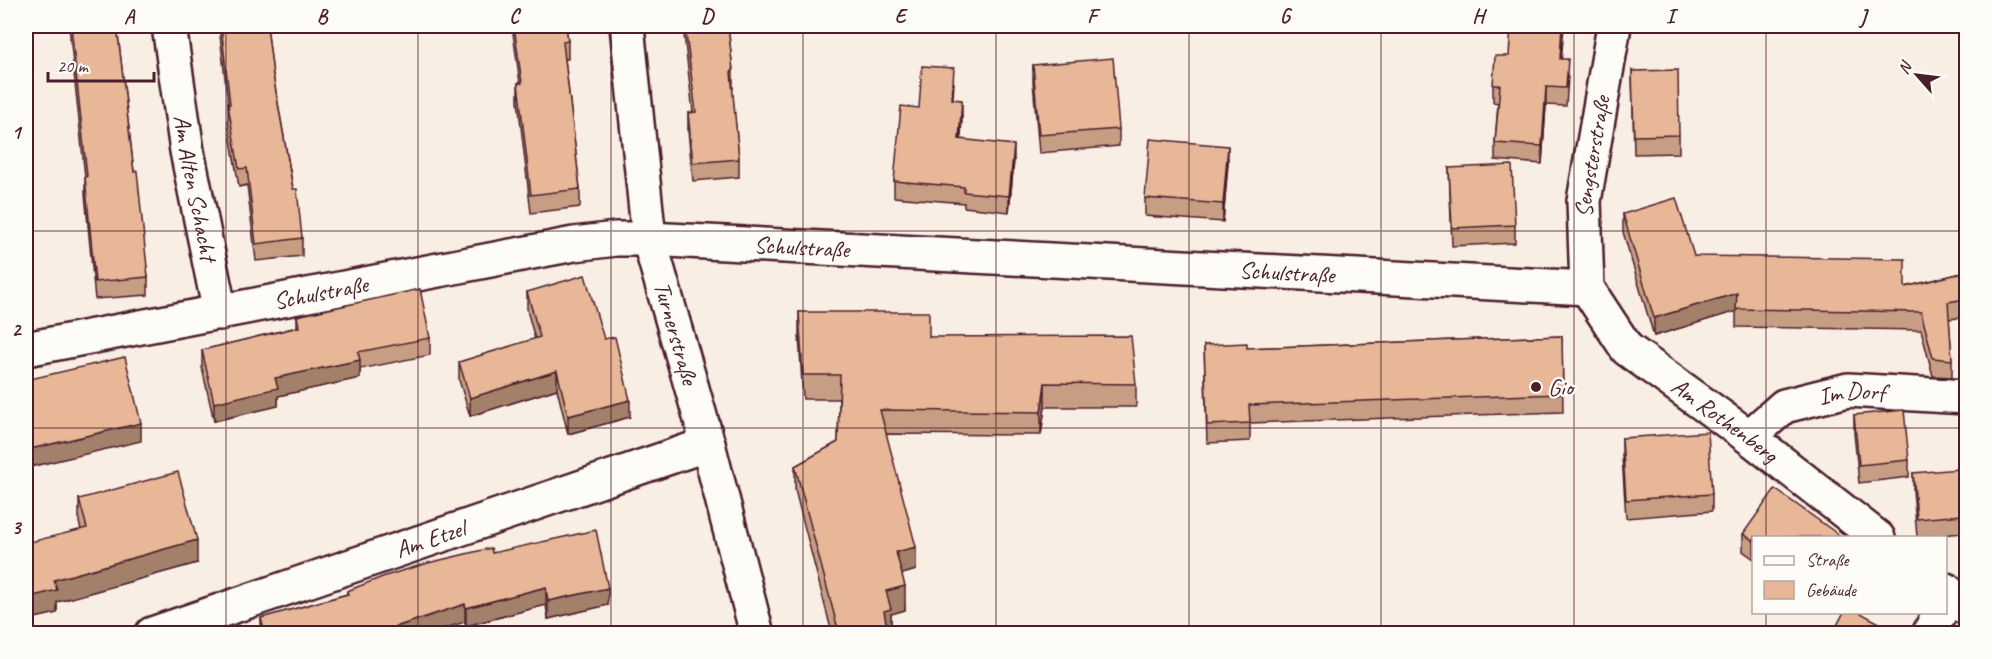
<svg xmlns="http://www.w3.org/2000/svg" width="1992" height="659" font-family="Caveat,sans-serif">
  <style>
    .lines { fill: none; stroke-linecap: round; stroke-linejoin: round }
    .street-casing { stroke: #4a1f2b; stroke-width: 38 }
    .street { stroke: #fdfcf7; stroke-width: 33 }
    .wall { fill: #c79d83; stroke: #4a1f2b; stroke-width: 1.5 }
    .shaded-wall { fill: #a2806a; stroke: #4a1f2b; stroke-width: 1.5 }
    .building { fill: #e7b798; stroke: #4a1f2b; stroke-width: 1.5 }
    .grid { fill: none; stroke: #4a1f2b; stroke-width: 1.5; stroke-opacity: 0.55 }
    .poi-dot { fill: #4a1f2b; stroke: #fdfcf7; stroke-width: 2 }
    .labels { text-anchor: middle; stroke-width: 4.5; stroke-linejoin: round; paint-order: stroke }
    .street-label { font-size: 24px; fill: #4a1f2b; stroke: #fdfcf7 }
    .poi-label { font-size: 24px; fill: #4a1f2b; stroke: #fdfcf7; text-anchor: start }
    .neatline { fill: none; stroke: #4a1f2b; stroke-width: 2 }
    .grid-label { font-size: 20px; text-anchor: middle; font-weight: bold; fill: #4a1f2b }
  </style>
  <rect width="100%" height="100%" fill="#f9eee4"/>
  <filter id="ink" filterUnits="userSpaceOnUse"><feTurbulence type="fractalNoise" baseFrequency=".0167" numOctaves="2"/><feDisplacementMap in="SourceGraphic" scale="12" xChannelSelector="R" yChannelSelector="G"/><feConvolveMatrix kernelMatrix="1 2 1 2 8 2 1 2 1" color-interpolation-filters="sRGB"/></filter>
  <g filter="url(#ink)">
    <g class="lines">
      <g class="street-casing">
        <g id="street">
          <path id="s1" d="M 169,26 L 187,151 L 220,313"/>
          <path id="s2" d="M 627,26 L 649,239 L 708,444 L 757,634"/>
          <path id="s3" d="M 1587,288 L 1627,349 L 1749,437 L 1878,538"/>
          <path id="s4" d="M 1587,288 L 1584,201 L 1614,26"/>
          <path id="s5" d="M 26,349 L 574,244 L 616,239 L 649,239 L 1587,288"/>
          <path id="s6" d="M 1749,437 L 1784,406 L 1848,390 L 1966,397"/>
          <polyline points="1946,590 1966,608"/>
          <path id="s7" d="M 152,634 L 708,444"/>
          <polyline points="1929,634 1940,612"/>
        </g>
      </g>
      <use href="#street" class="street"/>
    </g>
    <g class="wall">
      <polygon points="69,26 117,26 134,172 148,277 148,295 95,299 85,194 85,177"/>
      <polygon points="219,26 267,26 273,75 302,238 302,256 256,261 247,185 239,187 228,123 228,105"/>
      <polygon points="512,26 566,26 568,41 568,59 565,59 580,189 580,207 531,213 518,101 518,83 520,83"/>
      <polygon points="683,26 728,26 733,71 733,89 732,89 739,159 739,177 693,181 688,131 688,113 693,112"/>
      <polygon points="1561,59 1568,77 1566,106 1546,105 1542,164 1495,160 1495,143 1498,103 1493,102 1493,85"/>
      <polygon points="1033,65 1119,129 1119,146 1039,153 1033,82"/>
      <polygon points="1632,71 1679,135 1679,153 1634,154"/>
      <polygon points="954,83 953,99 962,116 961,139 1014,160 1009,212 964,207 964,203 894,197 894,181 919,108"/>
      <polygon points="1228,163 1223,222 1145,216 1145,198"/>
      <polygon points="1449,168 1515,225 1515,243 1452,246"/>
      <polygon points="1623,214 1694,256 1905,287 1966,272 1966,317 1949,319 1952,360 1952,377 1933,376 1921,330 1736,327 1736,311 1654,336 1623,232"/>
      <polygon points="527,292 604,339 630,417 568,434 557,389 470,416 459,380 459,362 535,339 527,310"/>
      <polygon points="799,312 929,337 1136,384 1136,407 1045,407 1041,435 886,434 916,570 902,574 905,610 891,614 891,633 832,633 795,490 795,466 838,442 839,399 803,399 799,336"/>
      <polygon points="297,316 430,338 430,355 360,369 360,378 278,396 278,406 214,421 202,368 202,350 297,327"/>
      <polygon points="1562,336 1563,412 1250,423 1250,441 1207,443 1204,345 1247,348"/>
      <polygon points="1854,415 1909,460 1909,477 1859,483 1854,433"/>
      <polygon points="1622,438 1712,494 1712,511 1626,518 1622,456"/>
      <polygon points="1913,473 1963,515 1963,533 1917,537 1913,490"/>
      <polygon points="79,499 197,563 57,602 57,613 26,620 81,530 79,522"/>
      <polygon points="1743,534 1839,537 1754,537 1754,559 1743,551"/>
      <polygon points="492,553 608,605 548,619 546,605 466,626 465,622 261,627 261,618 347,594 347,591"/>
    </g>
    <g class="shaded-wall">
      <polygon points="1562,26 1564,26 1560,77 1560,59"/>
      <polygon points="1546,87 1546,105 1542,164 1542,146"/>
      <polygon points="962,100 962,116 959,155 959,139"/>
      <polygon points="1014,145 1014,160 1009,212 1009,196"/>
      <polygon points="1228,146 1228,163 1223,222 1223,204"/>
      <polygon points="1737,293 1737,311 1654,336 1654,318"/>
      <polygon points="360,360 360,378 278,396 278,406 214,421 214,403 275,378"/>
      <polygon points="557,371 557,389 470,416 470,398"/>
      <polygon points="1045,383 1045,407 1041,435 1041,412"/>
      <polygon points="630,400 630,417 568,434 568,416"/>
      <polygon points="141,423 141,441 26,468 26,450"/>
      <polygon points="197,540 197,563 57,602 57,613 26,620 26,598 54,580"/>
      <polygon points="916,547 916,570 896,576 896,552"/>
      <polygon points="905,586 905,610 891,614 891,633 884,633 884,611 886,591"/>
      <polygon points="546,587 546,605 466,626 466,608"/>
      <polygon points="608,588 608,605 548,619 548,601"/>
      <polygon points="465,604 465,622 430,633 377,633"/>
    </g>
    <g class="building">
      <polygon points="71,26 117,26 134,172 137,171 148,277 95,282 85,177 87,176"/>
      <polygon points="221,26 267,26 273,75 293,189 297,189 302,238 256,244 247,168 239,169 228,105 230,104"/>
      <polygon points="514,26 566,26 568,41 563,42 580,189 531,195 518,83 522,83"/>
      <polygon points="685,26 728,26 733,71 731,72 739,159 693,163 688,113 696,112"/>
      <polygon points="1511,26 1562,26 1560,59 1568,59 1566,88 1546,87 1542,146 1495,143 1500,85 1493,85 1495,56 1509,56"/>
      <polygon points="1113,58 1119,129 1039,135 1033,65"/>
      <polygon points="922,66 954,68 952,99 962,100 959,139 1014,145 1009,196 964,192 964,187 894,181 901,106 919,108"/>
      <polygon points="1678,70 1679,135 1634,136 1632,71"/>
      <polygon points="1150,139 1228,146 1223,204 1145,198"/>
      <polygon points="1512,165 1515,225 1452,228 1449,168"/>
      <polygon points="1676,198 1694,256 1905,259 1905,287 1966,272 1966,299 1948,302 1952,360 1933,358 1921,312 1736,309 1737,293 1654,318 1623,214"/>
      <polygon points="585,275 604,339 615,337 630,400 568,416 557,371 470,398 459,362 540,337 527,292"/>
      <polygon points="420,289 430,338 358,352 360,360 275,378 278,388 214,403 202,350 299,327 297,316"/>
      <polygon points="799,312 929,312 929,337 1131,336 1136,384 1045,383 1041,412 880,410 916,547 896,552 905,586 886,591 891,609 884,611 888,633 839,633 795,466 838,442 840,375 803,375"/>
      <polygon points="1562,336 1563,394 1249,405 1250,423 1207,425 1204,345 1247,343 1247,348"/>
      <polygon points="125,357 141,423 26,450 26,380"/>
      <polygon points="1904,410 1909,460 1859,465 1854,415"/>
      <polygon points="1708,432 1712,494 1626,500 1622,438"/>
      <polygon points="1959,469 1963,515 1917,519 1913,473"/>
      <polygon points="178,472 197,540 54,580 57,590 26,598 26,543 87,528 79,499"/>
      <polygon points="1775,489 1839,535 1837,537 1754,537 1754,541 1743,534"/>
      <polygon points="596,530 608,588 548,601 546,587 466,608 465,604 377,633 236,633 263,626 261,618 348,594 347,591 385,576 428,563 491,548 492,553"/>
      <polygon points="1844,612 1859,612 1896,632 1895,633 1833,633"/>
    </g>
  </g>
  <path class="grid" d="M 226,26 L 226,634M 418,26 L 418,634M 611,26 L 611,634M 803,26 L 803,634M 996,26 L 996,634M 1189,26 L 1189,634M 1381,26 L 1381,634M 1574,26 L 1574,634M 1766,26 L 1766,538M 26,231 L 1966,231M 26,428 L 1966,428M 1766,612 L 1766,634"/>
  <circle class="poi-dot" cx="1536" cy="387" r="6"/>
  <g class="labels">
    <g class="street-label">
      <text dy="8" stroke="none"><textPath href="#s4" startOffset="132">Sengsterstraße</textPath></text>
      <text dy="8" stroke="none"><textPath href="#s1" startOffset="164">Am Alten Schacht</textPath></text>
      <text dy="8" stroke="none"><textPath href="#s5" startOffset="786">Schulstraße</textPath></text>
      <text dy="8" stroke="none"><textPath href="#s5" startOffset="1272">Schulstraße</textPath></text>
      <text dy="8" stroke="none"><textPath href="#s5" startOffset="300">Schulstraße</textPath></text>
      <text dy="8" stroke="none"><textPath href="#s2" startOffset="312">Turnerstraße</textPath></text>
      <text dy="8" stroke="none"><textPath href="#s6" startOffset="116">Im Dorf</textPath></text>
      <text dy="8" stroke="none"><textPath href="#s3" startOffset="194">Am Rothenberg</textPath></text>
      <text dy="8" stroke="none"><textPath href="#s7" startOffset="294">Am Etzel</textPath></text>
    </g>
    <g class="poi-label">
      <text x="1548" y="395">Gio</text>
    </g>
  </g>
  <rect width="1992" height="659" fill="none" stroke="#fdfcf7" stroke-width="66"/>
  <rect x="1752" y="536" width="195" height="78" fill="#fdfcf7" stroke="#b5a4a5" stroke-width="1.5"/>
  <rect x="1764" y="556" width="30" height="9" fill="#fdfcf7" stroke="#b5a4a5" stroke-width="1.5"/>
  <text x="1806" y="566" font-size="18" fill="#4a1f2b">Straße</text>
  <rect x="1764" y="581" width="30" height="18" fill="#e7b798" stroke="#b5a4a5" stroke-width="1.5"/>
  <text x="1806" y="596" font-size="18" fill="#4a1f2b">Gebäude</text>
  <g transform="translate(1917 75) rotate(298)" stroke="#fdfcf7" stroke-width="4.5" paint-order="stroke">
  <path d="M0-4.5L10 22L0 15L-10 22Z" fill="#4a1f2b"/>
  <text y="-9" font-size="16" font-weight="bold" text-anchor="middle" fill="#4a1f2b">N</text>
  </g>
  <path d="M48 72v9h106v-9" fill="none" stroke="#4a1f2b" stroke-width="3"/>
  <text x="57" y="72" font-size="18" fill="#4a1f2b" stroke="#fdfcf7" stroke-width="4.5" paint-order="stroke">20 m</text>
  <rect x="33" y="33" width="1926" height="593" class="neatline"/>
  <g class="grid-label">
    <text x="129" y="23">A</text>
    <text x="322" y="23">B</text>
    <text x="514" y="23">C</text>
    <text x="707" y="23">D</text>
    <text x="900" y="23">E</text>
    <text x="1092" y="23">F</text>
    <text x="1285" y="23">G</text>
    <text x="1478" y="23">H</text>
    <text x="1670" y="23">I</text>
    <text x="1863" y="23">J</text>
    <text x="16" y="139">1</text>
    <text x="16" y="336">2</text>
    <text x="16" y="534">3</text>
  </g>
</svg>
